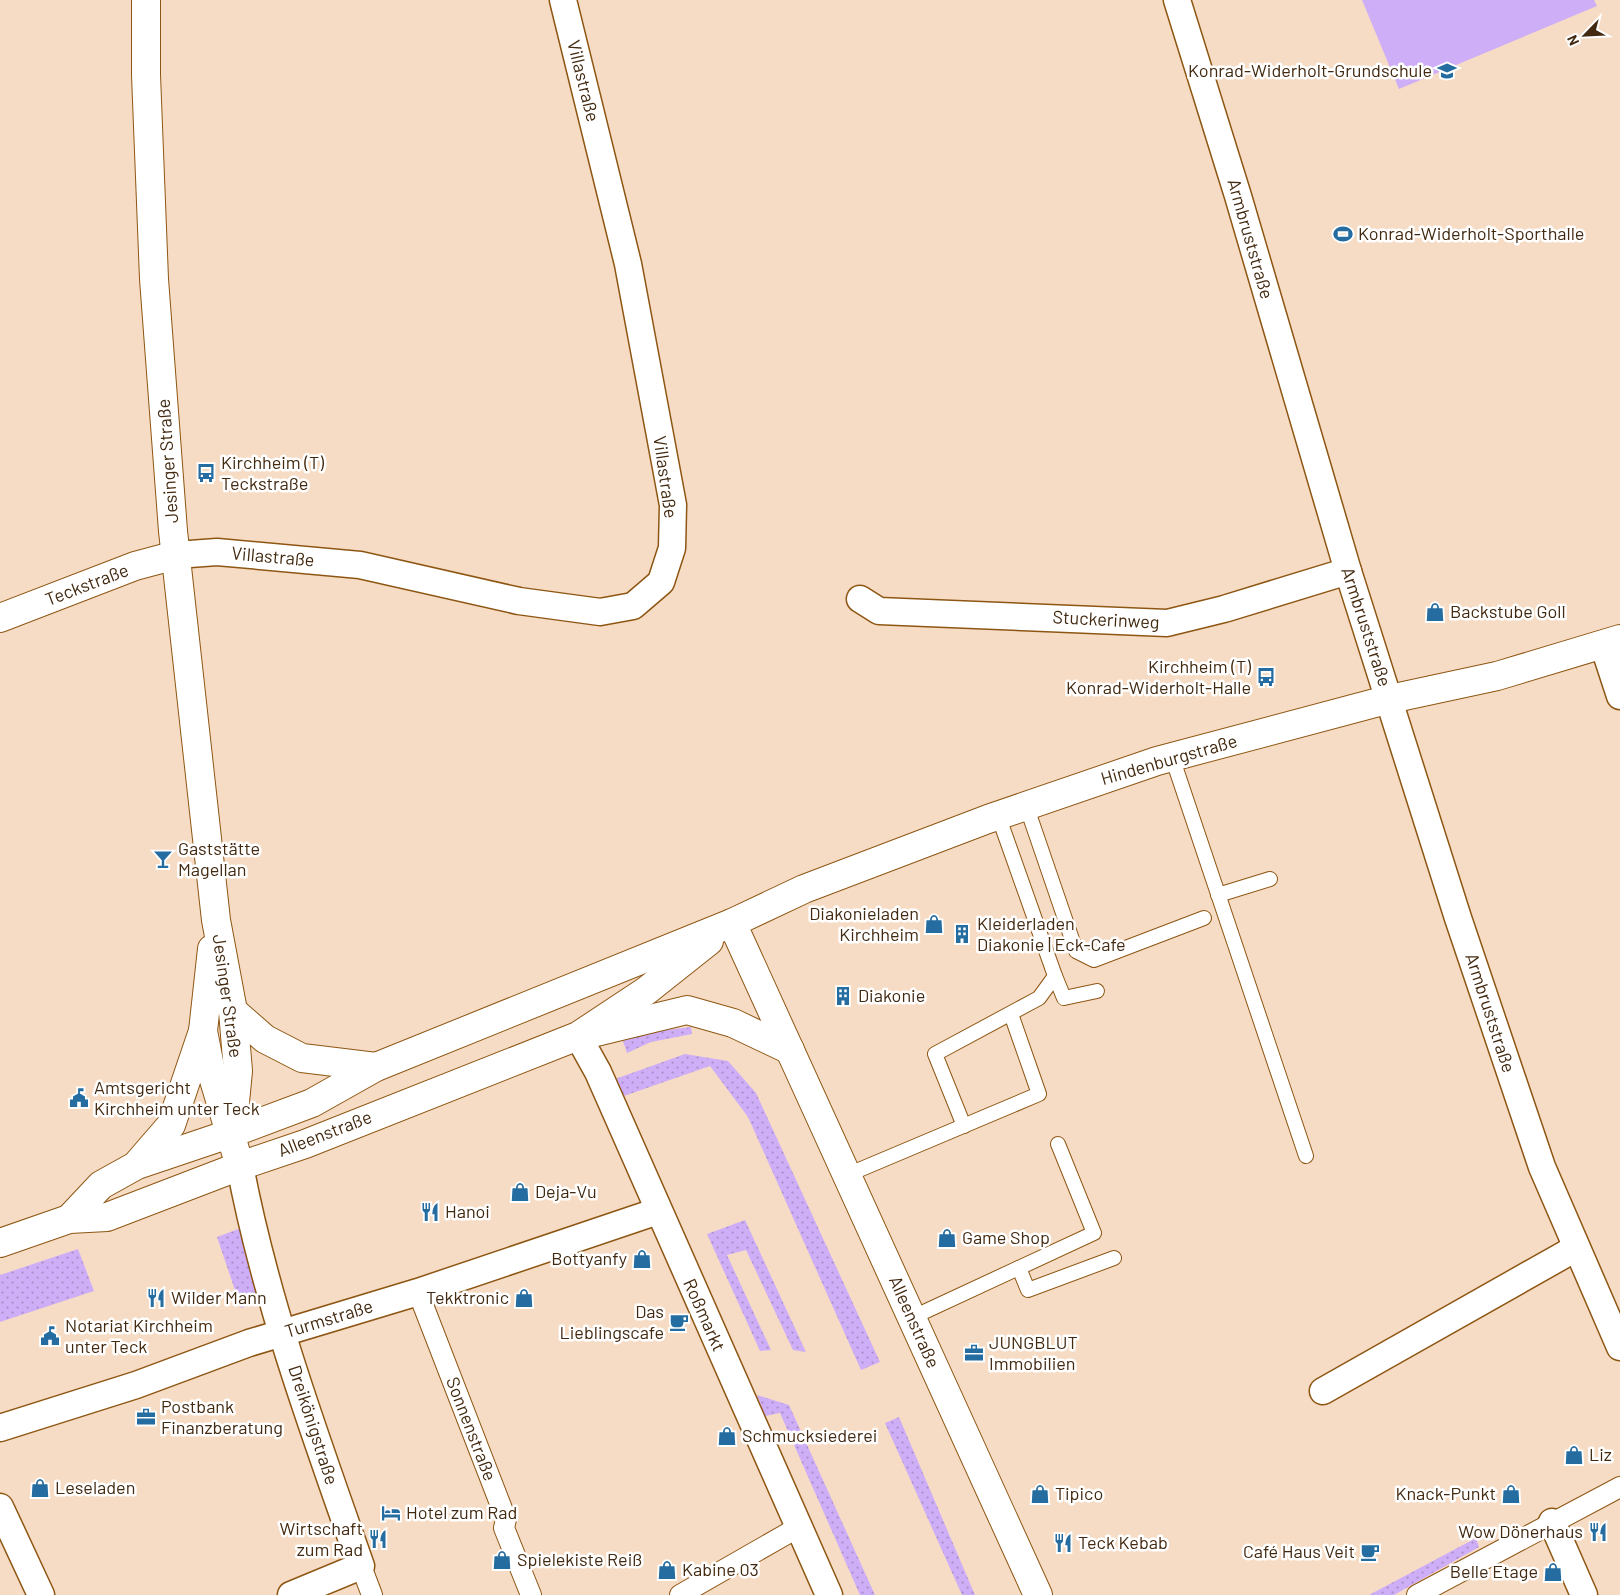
<svg xmlns="http://www.w3.org/2000/svg" width="1620" height="1595" font-family="Barlow,sans-serif">
  <style>
    .grass { fill: url(#grass-dots) }
    .garden { fill: #cfaef8 }
    .lines { fill: none; stroke-linecap: round; stroke-linejoin: round }
    .service-casing { stroke: #8e5613; stroke-width: 16 }
    .pedestrian-casing { stroke: #8e5613; stroke-width: 22 }
    .minor-casing { stroke: #8e5613; stroke-width: 29 }
    .tertiary-casing { stroke: #8e5613; stroke-width: 30 }
    .secondary-casing { stroke: #8e5613; stroke-width: 30 }
    .service { stroke: #fff; stroke-width: 14 }
    .pedestrian { stroke: #fff; stroke-width: 20 }
    .minor { stroke: #fff; stroke-width: 26 }
    .tertiary { stroke: #fff; stroke-width: 28 }
    .secondary { stroke: #fff; stroke-width: 28 }
    .labels { text-anchor: middle; stroke-width: 5; stroke-linejoin: round; paint-order: stroke }
    .poi-label { font-size: 18px; fill: #422910; stroke: #fff; text-anchor: start }
    .street-label { font-size: 18px; fill: #422910; stroke: #fff }
  </style>
  <defs>
    <pattern id="grass-dots" width="8" height="8" patternUnits="userSpaceOnUse" patternTransform="scale(1.25)"><rect width="8" height="8" fill="#cfaef8"/><path d="M2 2h.1M6 6h.1" fill="none" stroke="#aa8ec7" stroke-width="1.8" stroke-linecap="round"/></pattern>
  </defs>
  <rect width="100%" height="100%" fill="#f6dcc4"/>
  <g class="grass">
    <polygon points="691,1027 692,1034 651,1042 627,1053 623,1041 648,1032"/>
    <polygon points="685,1054 728,1061 756,1093 880,1362 861,1370 748,1117 710,1066 621,1097 615,1079"/>
    <polygon points="745,1220 806,1352 793,1350 746,1250 727,1255 771,1350 760,1351 707,1234"/>
    <polygon points="241,1228 261,1302 241,1308 217,1237"/>
    <polygon points="78,1249 94,1291 0,1322 0,1275"/>
    <polygon points="757,1395 789,1405 875,1595 860,1595 780,1413 765,1416"/>
    <polygon points="899,1417 975,1595 962,1595 885,1423"/>
    <polygon points="1476,1538 1479,1547 1394,1595 1369,1595"/>
  </g>
  <polygon class="garden" points="1362,0 1594,0 1597,6 1399,89"/>
  <g class="lines">
    <g class="service-casing">
      <g id="service">
        <polyline points="1172,757 1306,1156"/>
        <polyline points="1026,805 1076,951 1094,960 1204,918"/>
        <polyline points="1218,895 1270,879"/>
        <polyline points="1055,976 1064,998 1097,991"/>
        <polyline points="964,1126 935,1054 1039,998 1055,976 998,815"/>
        <polyline points="847,1175 1039,1094 1011,1014"/>
        <polyline points="1019,1268 1028,1290 1114,1258"/>
        <polyline points="911,1318 1094,1233 1058,1144"/>
      </g>
    </g>
    <g class="pedestrian-casing">
      <g id="pedestrian">
        <polyline points="418,1292 506,1519 504,1528 531,1595"/>
        <polyline points="361,1566 372,1595"/>
        <polyline points="680,1595 797,1528"/>
        <polyline points="1417,1595 1620,1487"/>
      </g>
    </g>
    <g class="minor-casing">
      <g id="minor">
        <polyline points="1177,0 1238,196 1348,571 1458,918 1542,1167 1620,1347"/>
        <polyline points="176,555 217,552 360,565 519,601 600,612 633,606 661,582 672,548 673,505 628,264 563,0"/>
        <polyline points="860,599 879,611 1167,623 1224,609 1348,571"/>
        <polyline points="1603,644 1620,696"/>
        <polyline points="578,1036 598,1072 829,1595"/>
        <path d="M 240,1166 C 266,1303 315,1435 361,1566 L 291,1595"/>
        <polyline points="1323,1391 1576,1248"/>
        <polyline points="0,1428 136,1385 249,1343 418,1292 658,1211"/>
        <polyline points="0,1507 41,1595"/>
        <polyline points="1552,1522 1584,1595"/>
      </g>
    </g>
    <g class="tertiary-casing">
      <g id="tertiary">
        <polyline points="0,618 135,566 176,555"/>
        <polyline points="732,923 1038,1595"/>
        <polyline points="580,1036 687,1010 733,1023 790,1050"/>
        <polyline points="139,1162 171,1125 203,1031"/>
        <polyline points="69,1219 101,1185 137,1165 232,1133"/>
        <polyline points="0,1243 69,1219 107,1217 240,1166"/>
      </g>
    </g>
    <g class="secondary-casing">
      <g id="secondary">
        <polyline points="146,0 146,75 154,279 173,531 216,920 233,1011 238,1071 232,1133"/>
        <polyline points="212,949 203,1031 210,1067 240,1166 305,1144 578,1036 646,991 709,941"/>
        <polyline points="233,1011 265,1039 302,1058 376,1067"/>
        <polyline points="232,1133 312,1103 376,1067 732,923 804,889 988,819 1157,761 1390,699 1497,676 1620,639"/>
      </g>
    </g>
    <use href="#service" class="service"/>
    <use href="#pedestrian" class="pedestrian"/>
    <use href="#minor" class="minor"/>
    <use href="#tertiary" class="tertiary"/>
    <use href="#secondary" class="secondary"/>
  </g>
  <defs>
    <g id="school-bare" transform="scale(1.5)"><path d="M0-5L7-2L0 1L-7-2ZM-4 1L0 2.5L4 1V4Q0 6-4 4Z" fill="#256ca0" stroke="#fff" stroke-width="2.5" paint-order="stroke"/></g>
    <g id="stadium-bare" transform="scale(1.5)"><path d="M0-5a6.5 5 0 1 0 0 10a6.5 5 0 1 0 0-10ZM-3.5-1.8h7v3.6h-7Z" fill="#256ca0" stroke="#fff" stroke-width="2.5" paint-order="stroke"/></g>
    <g id="bus-bare" transform="scale(1.5)"><path d="M-5-6H5V4H4V6H2V4H-2V6H-4V4H-5ZM-3.5-4V0h7V-4ZM-3.5 1.2v1.5H-2V1.2ZM2 1.2v1.5H3.5V1.2Z" fill="#256ca0" stroke="#fff" stroke-width="2.5" paint-order="stroke"/></g>
    <g id="shop-bare" transform="scale(1.5)"><path d="M-5-2.5h2.3a2.7 3.5 0 0 1 5.4 0H5L5.5 6h-11ZM-1.5-2.5h3a1.5 2.3 0 0 0-3 0Z" fill="#256ca0" stroke="#fff" stroke-width="2.5" paint-order="stroke"/></g>
    <g id="bar-bare" transform="scale(1.5)"><path d="M-6-5H6L.8 .8V4.5H3.5V6h-7V4.5H-.8V.8Z" fill="#256ca0" stroke="#fff" stroke-width="2.5" paint-order="stroke"/></g>
    <g id="building-bare" transform="scale(1.5)"><path d="M-4-6H4V6H1V3H-1V6H-4ZM-2.5-4.3h1.7v1.8h-1.7ZM.8-4.3h1.7v1.8H.8ZM-2.5-1h1.7V.8h-1.7ZM.8-1h1.7V.8H.8Z" fill="#256ca0" stroke="#fff" stroke-width="2.5" paint-order="stroke"/></g>
    <g id="civic-bare" transform="scale(1.5)"><path d="M-.6-6.5H3V-4.5H.6V-3L4-1V1h2V6H-6V1h2V-1L-.6-3ZM-1.2 2.5V6h2.4V2.5Z" fill="#256ca0" stroke="#fff" stroke-width="2.5" paint-order="stroke"/></g>
    <g id="restaurant-bare" transform="scale(1.5)"><path d="M-5-6h1v4h1v-4h1v4h1v-4h1v5L-1.5 .5V6h-2V.5L-5-1ZM5-6V6H3V1.5H1.5Q1.5-4 5-6Z" fill="#256ca0" stroke="#fff" stroke-width="2.5" paint-order="stroke"/></g>
    <g id="cafe-bare" transform="scale(1.5)"><path d="M-5.5-4.5H6V0H3Q3 3.5 0 3.5H-2.5Q-5.5 3.5-5.5 0ZM3-3.2v2h1.7v-2ZM-6 4.5H4V6H-6Z" fill="#256ca0" stroke="#fff" stroke-width="2.5" paint-order="stroke"/></g>
    <g id="office-bare" transform="scale(1.5)"><path d="M-6-3h4V-5.5h4V-3h4V5H-6ZM-1-4.5V-3h2v-1.5ZM-6 0V1H6V0Z" fill="#256ca0" stroke="#fff" stroke-width="2.5" paint-order="stroke"/></g>
    <g id="hotel-bare" transform="scale(1.5)"><path d="M-6-4.5h1.5V1H6V5H4.5V3h-9V5H-6ZM-4 0a1.8 1.8 0 1 1 3.6 0ZM.5 0V-2.5h3Q6-2.5 6 0Z" fill="#256ca0" stroke="#fff" stroke-width="2.5" paint-order="stroke"/></g>
  </defs>
  <g fill-rule="evenodd">
    <use href="#school-bare" x="1447" y="71"/>
    <use href="#stadium-bare" x="1343" y="234"/>
    <use href="#bus-bare" x="206" y="473"/>
    <use href="#shop-bare" x="1435" y="612"/>
    <use href="#bus-bare" x="1266" y="677"/>
    <use href="#bar-bare" x="163" y="859"/>
    <use href="#shop-bare" x="934" y="924"/>
    <use href="#building-bare" x="962" y="934"/>
    <use href="#building-bare" x="843" y="996"/>
    <use href="#civic-bare" x="79" y="1098"/>
    <use href="#shop-bare" x="520" y="1192"/>
    <use href="#restaurant-bare" x="430" y="1212"/>
    <use href="#shop-bare" x="947" y="1238"/>
    <use href="#shop-bare" x="642" y="1259"/>
    <use href="#restaurant-bare" x="156" y="1298"/>
    <use href="#shop-bare" x="524" y="1298"/>
    <use href="#cafe-bare" x="679" y="1322"/>
    <use href="#civic-bare" x="50" y="1336"/>
    <use href="#office-bare" x="974" y="1353"/>
    <use href="#office-bare" x="146" y="1417"/>
    <use href="#shop-bare" x="727" y="1436"/>
    <use href="#shop-bare" x="1574" y="1455"/>
    <use href="#shop-bare" x="40" y="1488"/>
    <use href="#shop-bare" x="1040" y="1494"/>
    <use href="#shop-bare" x="1511" y="1494"/>
    <use href="#hotel-bare" x="391" y="1513"/>
    <use href="#restaurant-bare" x="1598" y="1532"/>
    <use href="#restaurant-bare" x="378" y="1539"/>
    <use href="#restaurant-bare" x="1063" y="1543"/>
    <use href="#cafe-bare" x="1370" y="1552"/>
    <use href="#shop-bare" x="502" y="1560"/>
    <use href="#shop-bare" x="667" y="1570"/>
    <use href="#shop-bare" x="1553" y="1572"/>
  </g>
  <g class="labels">
    <g class="poi-label">
      <text x="1432" y="77" text-anchor="end">Konrad-Widerholt-Grundschule</text>
      <text x="1358" y="240">Konrad-Widerholt-Sporthalle</text>
      <text x="221" y="469">Kirchheim (T)<tspan x="221" dy="21">Teckstraße</tspan></text>
      <text x="1450" y="618">Backstube Goll</text>
      <text x="1251" y="673" text-anchor="end">Kirchheim (T)<tspan x="1251" dy="21">Konrad-Widerholt-Halle</tspan></text>
      <text x="178" y="855">Gaststätte<tspan x="178" dy="21">Magellan</tspan></text>
      <text x="919" y="920" text-anchor="end">Diakonieladen<tspan x="919" dy="21">Kirchheim</tspan></text>
      <text x="977" y="930">Kleiderladen<tspan x="977" dy="21">Diakonie | Eck-Cafe</tspan></text>
      <text x="858" y="1002">Diakonie</text>
      <text x="94" y="1094">Amtsgericht<tspan x="94" dy="21">Kirchheim unter Teck</tspan></text>
      <text x="535" y="1198">Deja-Vu</text>
      <text x="445" y="1218">Hanoi</text>
      <text x="962" y="1244">Game Shop</text>
      <text x="627" y="1265" text-anchor="end">Bottyanfy</text>
      <text x="171" y="1304">Wilder Mann</text>
      <text x="509" y="1304" text-anchor="end">Tekktronic</text>
      <text x="664" y="1318" text-anchor="end">Das<tspan x="664" dy="21">Lieblingscafe</tspan></text>
      <text x="65" y="1332">Notariat Kirchheim<tspan x="65" dy="21">unter Teck</tspan></text>
      <text x="989" y="1349">JUNGBLUT<tspan x="989" dy="21">Immobilien</tspan></text>
      <text x="161" y="1413">Postbank<tspan x="161" dy="21">Finanzberatung</tspan></text>
      <text x="742" y="1442">Schmucksiederei</text>
      <text x="1589" y="1461">Liz</text>
      <text x="55" y="1494">Leseladen</text>
      <text x="1055" y="1500">Tipico</text>
      <text x="1496" y="1500" text-anchor="end">Knack-Punkt</text>
      <text x="406" y="1519">Hotel zum Rad</text>
      <text x="363" y="1535" text-anchor="end">Wirtschaft<tspan x="363" dy="21">zum Rad</tspan></text>
      <text x="1583" y="1538" text-anchor="end">Wow Dönerhaus</text>
      <text x="1078" y="1549">Teck Kebab</text>
      <text x="1355" y="1558" text-anchor="end">Café Haus Veit</text>
      <text x="517" y="1566">Spielekiste Reiß</text>
      <text x="682" y="1576">Kabine 03</text>
      <text x="1538" y="1578" text-anchor="end">Belle Etage</text>
    </g>
    <g class="street-label">
      <text transform="translate(583 81) rotate(76)" y="6">Villastraße</text>
      <text transform="translate(1250 239) rotate(74)" y="6">Armbruststraße</text>
      <text transform="translate(168 461) rotate(-94)" y="6">Jesinger Straße</text>
      <text transform="translate(665 477) rotate(82)" y="6">Villastraße</text>
      <text transform="translate(273 557) rotate(5)" y="6">Villastraße</text>
      <text transform="translate(87 585) rotate(-21)" y="6">Teckstraße</text>
      <text transform="translate(1106 620) rotate(3)" y="6">Stuckerinweg</text>
      <text transform="translate(1366 627) rotate(72)" y="6">Armbruststraße</text>
      <text transform="translate(1169 760) rotate(-16)" y="6">Hindenburgstraße</text>
      <text transform="translate(227 996) rotate(82)" y="6">Jesinger Straße</text>
      <text transform="translate(1490 1013) rotate(72)" y="6">Armbruststraße</text>
      <text transform="translate(325 1134) rotate(-21)" y="6">Alleenstraße</text>
      <text transform="translate(704 1315) rotate(66)" y="6">Roßmarkt</text>
      <text transform="translate(329 1319) rotate(-17)" y="6">Turmstraße</text>
      <text transform="translate(914 1322) rotate(66)" y="6">Alleenstraße</text>
      <text transform="translate(313 1425) rotate(72)" y="6">Dreikönigstraße</text>
      <text transform="translate(471 1429) rotate(69)" y="6">Sonnenstraße</text>
    </g>
  </g>
  <g transform="translate(1585 35) rotate(246)" stroke="#ffffff" stroke-width="4" paint-order="stroke">
  <path d="M0-4L9 19L0 12L-9 19Z" fill="#422910"/>
  <text y="-8" font-size="14" font-weight="bold" text-anchor="middle" fill="#422910">N</text>
  </g>
</svg>
